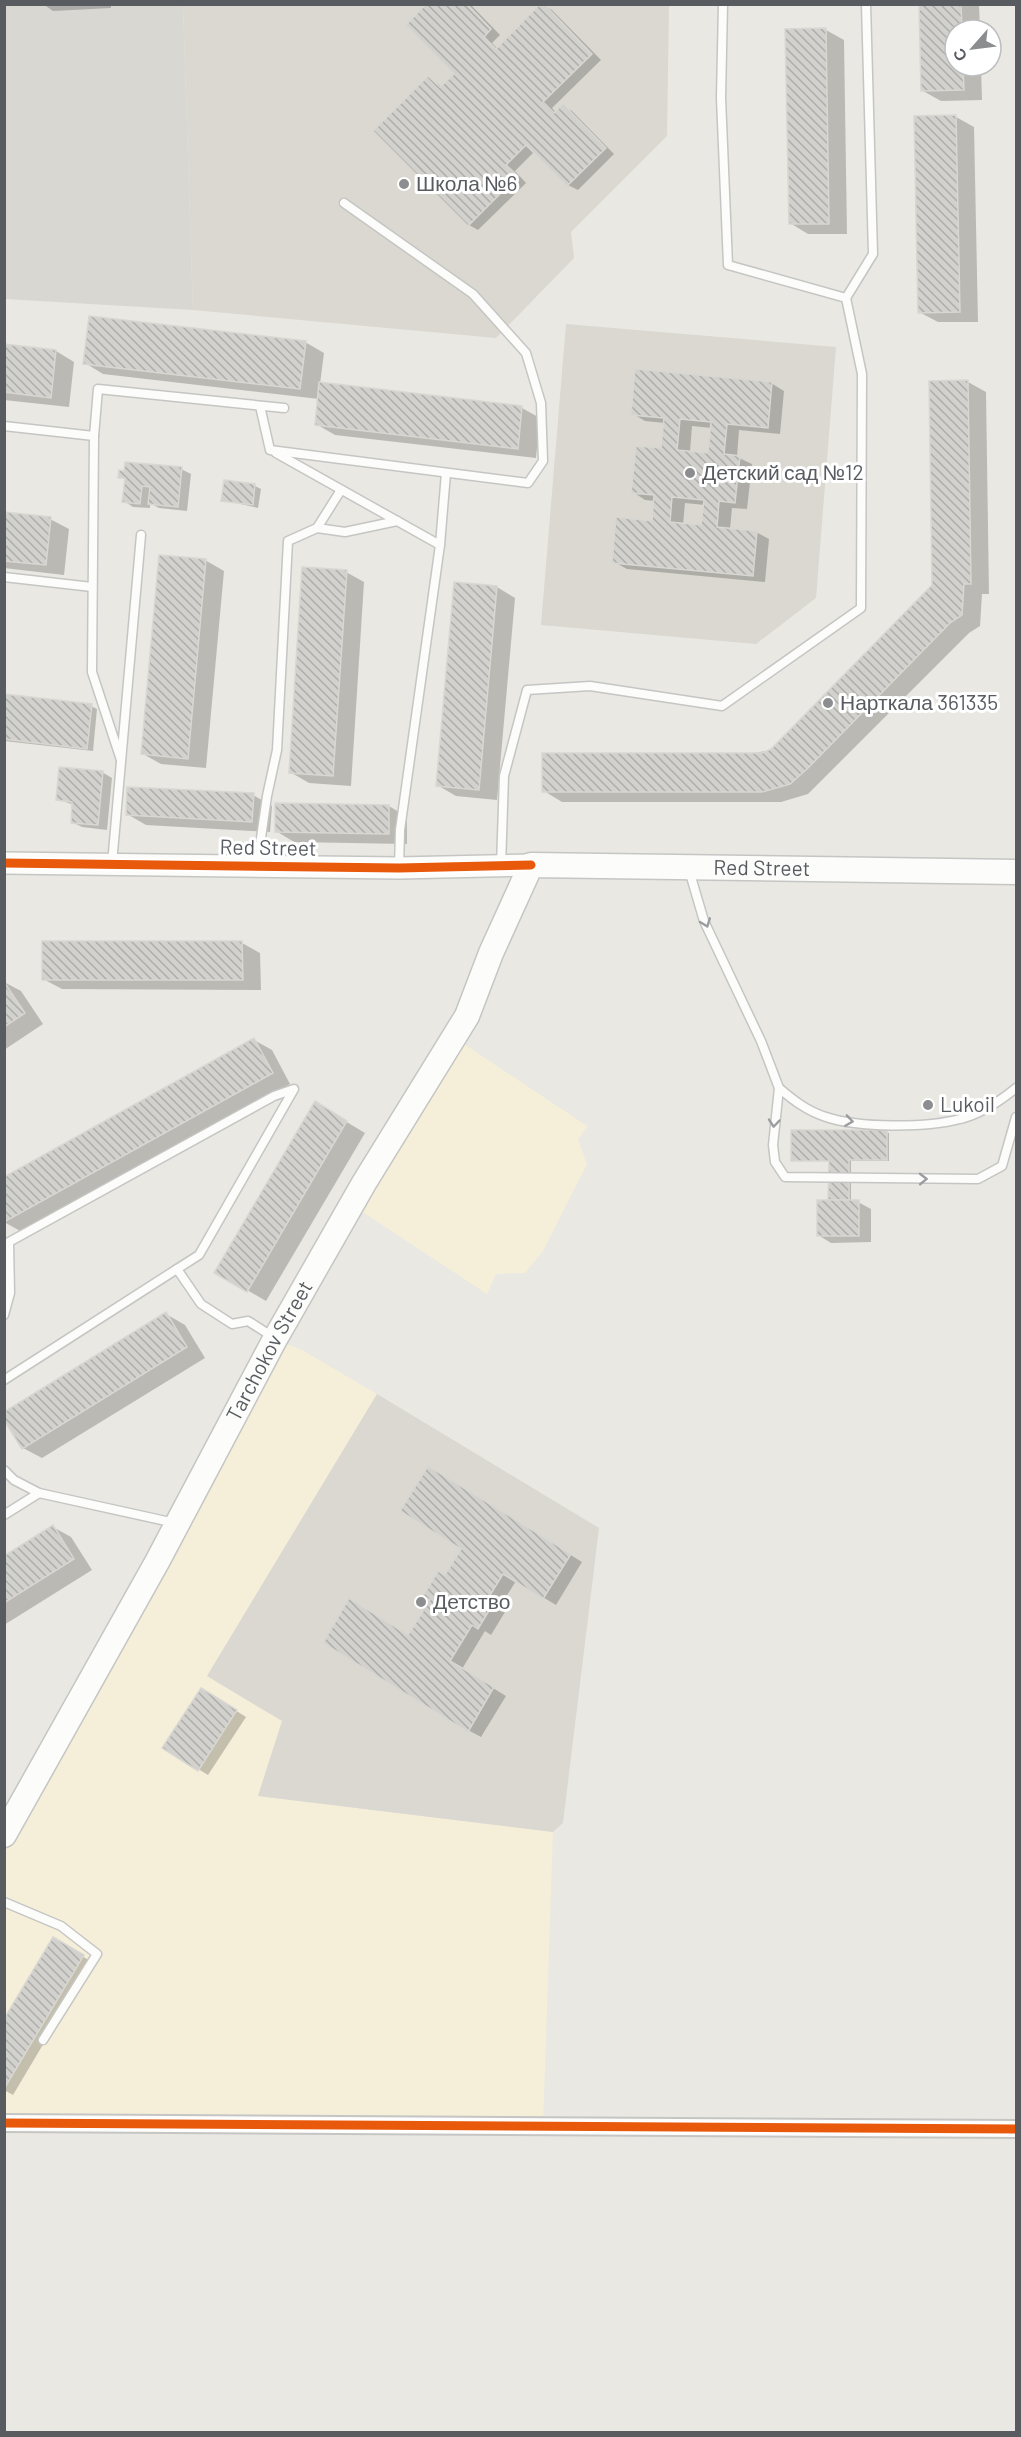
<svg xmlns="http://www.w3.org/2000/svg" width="1021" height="2437" font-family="Barlow,sans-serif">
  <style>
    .commercial { fill: #f5efd9 }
    .industrial { fill: #d9d7d2 }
    .education { fill: #dad8d0 }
    .shadow { fill: #0003; fill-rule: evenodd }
    .building { fill: url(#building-back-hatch); stroke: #d8d7d2; stroke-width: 1.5; fill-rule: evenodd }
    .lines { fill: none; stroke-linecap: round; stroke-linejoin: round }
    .service-casing { stroke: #c5c6c4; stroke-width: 11 }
    .minor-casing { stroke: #c5c6c4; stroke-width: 20 }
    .tertiary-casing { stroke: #c5c6c4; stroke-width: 24 }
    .secondary-casing { stroke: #c5c6c4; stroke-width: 27 }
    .service { stroke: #fcfcfb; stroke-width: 8 }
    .minor { stroke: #fcfcfb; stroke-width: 16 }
    .tertiary { stroke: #fcfcfb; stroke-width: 21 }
    .secondary { stroke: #fcfcfb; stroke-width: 24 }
    .cycleway-casing { stroke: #fff; stroke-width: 13 }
    .cycleway { stroke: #e8590c; stroke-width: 9 }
    .oneway { stroke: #9a9c9f }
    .poi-dot { fill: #8b8d8e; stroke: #fff; stroke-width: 2 }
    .labels { text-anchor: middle; stroke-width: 6; stroke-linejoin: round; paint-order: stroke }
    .poi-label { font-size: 21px; fill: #585c61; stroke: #fff; text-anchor: start }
    .street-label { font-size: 21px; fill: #585c61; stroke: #fff }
  </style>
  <defs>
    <pattern id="building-back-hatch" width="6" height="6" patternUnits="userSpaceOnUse" patternTransform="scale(1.5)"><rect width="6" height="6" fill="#d2d1cd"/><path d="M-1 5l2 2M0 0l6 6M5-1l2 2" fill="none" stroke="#adadaa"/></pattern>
  </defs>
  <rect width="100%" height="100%" fill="#e9e8e2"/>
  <g class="commercial">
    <polygon points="455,1038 587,1126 578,1140 587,1164 543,1251 525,1273 496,1274 487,1294 352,1205"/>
    <polygon points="275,1339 302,1350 377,1394 207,1676 282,1721 258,1796 553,1832 543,2126 5,2123 5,1835"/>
  </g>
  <polygon class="industrial" points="4,5 183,5 193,310 5,299"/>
  <g class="education">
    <polygon points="183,5 669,5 667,136 571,232 574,258 496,338 193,310"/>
    <polygon points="566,324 836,347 816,598 756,644 541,625"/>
    <polygon points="377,1394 599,1528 563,1823 553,1832 258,1796 282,1721 207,1676"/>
  </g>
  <g class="shadow">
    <polygon points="43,4 111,4 111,8 53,11"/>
    <polygon points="428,4 470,4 500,35 492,43 498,49 542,4 552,10 601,60 552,108 556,113 563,106 572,111 614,154 578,190 568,185 535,151 515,171 526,183 478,230 469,225 429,78 442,87 456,74"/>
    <polygon points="920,4 979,4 980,30 955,30 955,66 981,66 982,100 941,101 923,91"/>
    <polygon points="826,30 844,40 847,234 808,234 790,223"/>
    <polygon points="956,117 974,127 978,322 938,322 919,312"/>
    <polygon points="305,342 324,353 320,384 522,408 540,418 536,458 335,435 316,424 319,399 103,374 85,363"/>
    <polygon points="4,345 56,351 74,362 69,407 4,400"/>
    <polygon points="968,382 986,392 989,594 982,594 980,626 969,633 808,794 781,802 562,802 544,791 771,750 934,586"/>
    <path d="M 771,383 L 784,391 L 780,434 L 739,430 L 737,457 L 752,464 L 747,509 L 732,508 L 730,529 L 756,532 L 769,539 L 765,582 L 627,569 L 614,562 L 653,522 L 655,501 L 645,500 L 633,492 L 663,450 L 665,423 L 645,421 L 633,414 ZM 692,426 L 712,428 L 710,454 L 690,452 ZM 685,503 L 705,505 L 703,527 L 683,525 Z"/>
    <polygon points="181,469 191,474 187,511 159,508 150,503 150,508 133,507 124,501 126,480 120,477"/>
    <polygon points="255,486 261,489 258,508 223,500"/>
    <polygon points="4,514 50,519 69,529 64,575 4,568"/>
    <polygon points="205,560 224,571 206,768 161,764 143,754"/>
    <polygon points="346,572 364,582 351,786 309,783 290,772"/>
    <polygon points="456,583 497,587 515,598 497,800 456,796 437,785"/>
    <polygon points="4,696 91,706 97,709 93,751 4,741"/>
    <polygon points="102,772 112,778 107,830 82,827 72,822 74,805 57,799"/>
    <polygon points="253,795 272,806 270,832 146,825 127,814"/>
    <polygon points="389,806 407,817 407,844 294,842 276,831"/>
    <polygon points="242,943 260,953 261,990 62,989 43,979"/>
    <polygon points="4,982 21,991 43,1024 4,1050"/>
    <polygon points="254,1040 272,1050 290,1084 22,1232 4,1222 4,1178"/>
    <polygon points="315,1103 365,1133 266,1301 216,1272"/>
    <polygon points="886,1132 889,1133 889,1161 851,1161 851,1202 858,1202 871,1209 871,1242 831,1243 818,1235 830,1201 830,1161 793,1160"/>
    <polygon points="166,1314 185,1325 205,1358 42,1458 23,1448"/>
    <polygon points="441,1475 582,1562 556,1605 516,1581 499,1608 505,1612 491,1635 485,1631 462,1669 506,1696 481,1737 468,1730 409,1636 463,1548"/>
    <polygon points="53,1527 71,1537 92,1570 4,1625 4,1557"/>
    <polygon points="211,1695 246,1717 208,1775 164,1748"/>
    <polygon points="54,1939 92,1962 13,2095 4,2090 4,2022"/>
  </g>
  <g class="building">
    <polygon points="426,4 467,4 491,29 484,37 496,49 540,4 544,4 592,54 543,102 554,113 563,104 606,148 567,186 526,145 506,165 518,176 468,226 373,131 428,76 440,87 454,74 406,25"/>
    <polygon points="919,4 961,4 962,30 955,30 955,66 963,66 964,90 921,91"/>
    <polygon points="826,28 829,224 789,224 785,29"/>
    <polygon points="956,115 960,312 918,313 914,116"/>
    <polygon points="89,316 306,341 300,389 83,364"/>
    <polygon points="4,344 56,350 51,398 4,392"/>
    <path d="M 635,369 L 772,382 L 768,428 L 727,424 L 724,454 L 740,456 L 735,503 L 719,501 L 717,527 L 757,531 L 753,576 L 612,563 L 616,517 L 652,521 L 654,495 L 631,493 L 636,446 L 661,448 L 664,418 L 631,415 ZM 680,419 L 711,422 L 708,453 L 677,450 ZM 672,497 L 704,500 L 701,525 L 670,522 Z"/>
    <polygon points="968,380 971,584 964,584 962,615 950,623 807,769 790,784 762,792 542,792 542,753 762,753 771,749 932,585 929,381"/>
    <polygon points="319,382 522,406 518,449 315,425"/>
    <polygon points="125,462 182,467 178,507 148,504 150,487 142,486 140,504 122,502 125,478 118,478 119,470 124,471"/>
    <polygon points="224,480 255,484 253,505 221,501"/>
    <polygon points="4,512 51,517 46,565 4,561"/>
    <polygon points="159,555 206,559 188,759 141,754"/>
    <polygon points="302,567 347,570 333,776 289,773"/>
    <polygon points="454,582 497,586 479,790 436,786"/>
    <polygon points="4,694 92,704 87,749 4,739"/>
    <polygon points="59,767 103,771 98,825 71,823 72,802 56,800"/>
    <polygon points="127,787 254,793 252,822 126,815"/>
    <polygon points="275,803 389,805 389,834 275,832"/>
    <polygon points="42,941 242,941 243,980 42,980"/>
    <polygon points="4,982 25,1013 4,1027"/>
    <polygon points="254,1038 273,1073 4,1222 4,1177"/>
    <polygon points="315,1101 347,1121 247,1292 214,1273"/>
    <polygon points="791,1130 887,1130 887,1160 849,1160 849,1200 828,1200 829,1161 791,1161"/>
    <rect x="817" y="1200" width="42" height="36"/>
    <polygon points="166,1312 187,1347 22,1449 4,1420 4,1412"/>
    <polygon points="428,1466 571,1554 543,1599 503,1574 487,1600 493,1604 478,1629 472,1625 450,1661 494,1687 468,1732 323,1643 349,1598 408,1635 430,1600 423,1596 438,1571 445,1575 461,1549 400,1511"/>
    <polygon points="53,1525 74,1559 4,1603 4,1556"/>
    <polygon points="201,1688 237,1710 198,1771 162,1748"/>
    <polygon points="53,1937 84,1955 4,2089 4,2019"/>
  </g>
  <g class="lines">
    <g class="service-casing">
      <g id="service">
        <polyline points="846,298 873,254 866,4"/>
        <polyline points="260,406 270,450 528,483 543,461 541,403 526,353 473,294 344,203"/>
        <polyline points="4,426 94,436 92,672 121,760"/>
        <polyline points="94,436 98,389 284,408"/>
        <polyline points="276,453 440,545"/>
        <polyline points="317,528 345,532 397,521"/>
        <polyline points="4,577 92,587"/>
        <polyline points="112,864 141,535"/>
        <polyline points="257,866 267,796 277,750 288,541 317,528 341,490"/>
        <polyline points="501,866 504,776 527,690 590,686 722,706 861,608 862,374 846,298 728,265 721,98 723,4"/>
        <polyline points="399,868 400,830 440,545 446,473"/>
        <polyline points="689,870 704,921 761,1041 779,1088 773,1145 775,1162 785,1177 978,1179 1002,1166 1016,1117"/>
        <path d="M 779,1088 C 793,1100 807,1111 826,1117 C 859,1128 926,1128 960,1119 C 981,1114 1000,1101 1016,1088"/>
        <polyline points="4,1315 10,1293 9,1242 274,1096 294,1089 199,1255 177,1269 201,1304 232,1324 248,1321 273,1337"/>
        <polyline points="4,1380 177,1269"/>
        <polyline points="4,1470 14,1480 39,1493"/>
        <polyline points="4,1515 39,1493 175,1523"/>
        <polyline points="4,1902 61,1926 97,1954 43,2040"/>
      </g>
    </g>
    <g class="minor-casing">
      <polyline id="minor" points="4,2123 1016,2129"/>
    </g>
    <g class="tertiary-casing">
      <polyline id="tertiary" points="4,863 399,868 531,865"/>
    </g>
    <g class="secondary-casing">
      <g id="secondary">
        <path id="s1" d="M 4,1835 L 157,1562 L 275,1339 L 364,1183 L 467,1016 L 491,953 L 531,865 L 1016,872"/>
      </g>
    </g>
    <use href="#service" class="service"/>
    <use href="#minor" class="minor"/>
    <use href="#tertiary" class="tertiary"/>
    <use href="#secondary" class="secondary"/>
    <g class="cycleway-casing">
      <g id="cycleway">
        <polyline points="4,863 399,868 531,865"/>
        <polyline points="4,2123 1016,2129"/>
      </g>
    </g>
    <use href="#cycleway" class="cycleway"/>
  </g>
  <defs><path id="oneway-chevron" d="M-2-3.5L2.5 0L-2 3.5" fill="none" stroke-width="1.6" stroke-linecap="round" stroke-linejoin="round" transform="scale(1.5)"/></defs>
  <g class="oneway">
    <use href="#oneway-chevron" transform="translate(706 923) rotate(69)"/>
    <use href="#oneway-chevron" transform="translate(849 1121) rotate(8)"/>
    <use href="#oneway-chevron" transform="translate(774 1123) rotate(95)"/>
    <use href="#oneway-chevron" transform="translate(923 1179) rotate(-1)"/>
  </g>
  <g class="poi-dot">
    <circle cx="404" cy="184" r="6"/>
    <circle cx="690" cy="473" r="6"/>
    <circle cx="828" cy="703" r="6"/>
    <circle cx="928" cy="1105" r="6"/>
    <circle cx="421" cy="1602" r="6"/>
  </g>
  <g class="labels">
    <g class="poi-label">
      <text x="416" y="191">Школа №6</text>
      <text x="702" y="480">Детский сад №12</text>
      <text x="840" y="710">Нарткала 361335</text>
      <text x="940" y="1112">Lukoil</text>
      <text x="433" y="1609">Детство</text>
    </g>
    <g class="street-label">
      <text transform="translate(268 848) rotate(1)" y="7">Red Street</text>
      <text dy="7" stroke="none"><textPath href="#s1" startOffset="1336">Red Street</textPath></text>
      <text dy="7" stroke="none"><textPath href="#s1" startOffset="552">Tarchokov Street</textPath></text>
    </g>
  </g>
  <rect width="1021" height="2437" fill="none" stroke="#585c61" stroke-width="12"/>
  <g transform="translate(973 48) rotate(242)"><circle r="28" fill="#ffffff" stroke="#bcbec0" stroke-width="1.5"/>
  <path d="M0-4.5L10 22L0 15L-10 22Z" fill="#8b8d8e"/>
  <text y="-9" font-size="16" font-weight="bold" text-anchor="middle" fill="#585c61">С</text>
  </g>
</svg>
